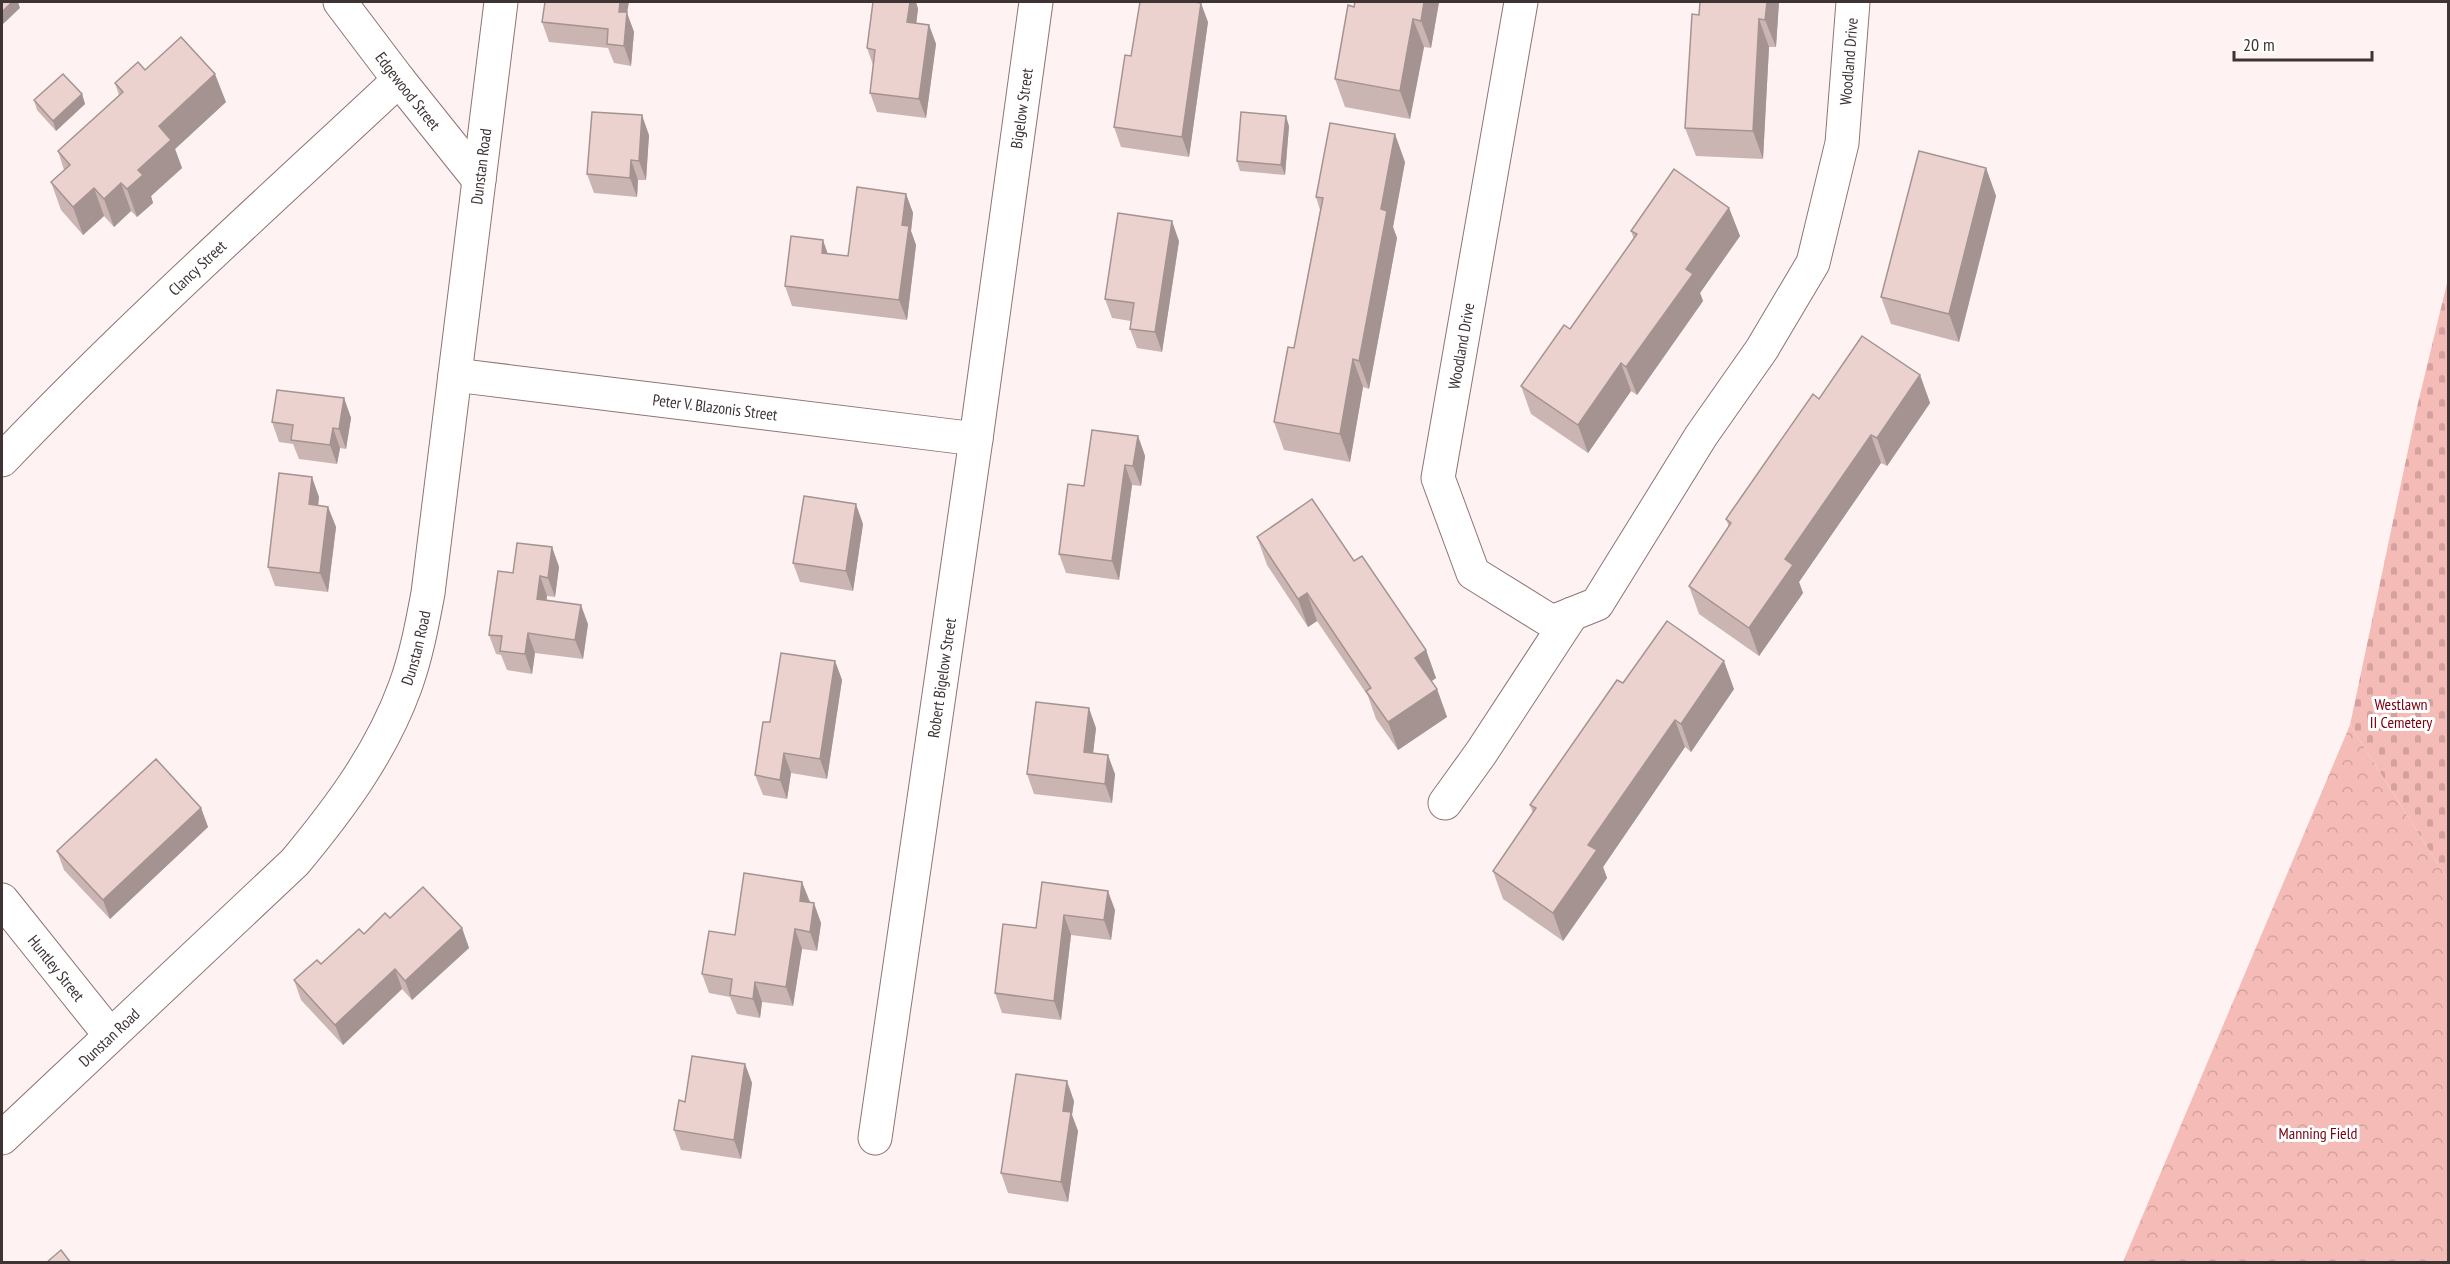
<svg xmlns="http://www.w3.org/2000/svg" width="2450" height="1264" font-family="'PT Sans Narrow',sans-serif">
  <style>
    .cemetery { fill: url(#cemetery-stones) }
    .park { fill: url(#park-crowns) }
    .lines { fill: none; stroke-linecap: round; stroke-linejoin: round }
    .street-casing { stroke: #8d7573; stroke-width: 35 }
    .street { stroke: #fff; stroke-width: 33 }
    .wall { fill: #cab5b2 }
    .shaded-wall { fill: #a49391 }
    .building { fill: #ebd2cf; stroke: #a49391; stroke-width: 1.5 }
    .labels { text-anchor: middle; stroke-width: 6; stroke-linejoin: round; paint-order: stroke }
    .street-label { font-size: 16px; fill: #3e3433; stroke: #fff }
    .park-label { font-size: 16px; fill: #79000f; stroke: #fff }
  </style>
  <defs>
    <pattern id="cemetery-stones" width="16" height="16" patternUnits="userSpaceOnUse" patternTransform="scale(1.5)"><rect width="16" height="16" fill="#f5bcb7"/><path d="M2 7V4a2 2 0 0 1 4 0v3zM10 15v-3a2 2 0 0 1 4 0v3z" fill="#d3a29e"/></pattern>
    <pattern id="park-crowns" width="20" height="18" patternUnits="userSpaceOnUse" patternTransform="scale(1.5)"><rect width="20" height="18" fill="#f5bcb7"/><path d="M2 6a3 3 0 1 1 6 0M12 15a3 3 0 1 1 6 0" fill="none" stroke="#d3a29e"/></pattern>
  </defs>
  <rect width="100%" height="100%" fill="#fef3f2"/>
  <polygon class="cemetery" points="2448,279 2448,880 2350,725 2418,403"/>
  <polygon class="park" points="2350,725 2448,880 2448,1262 2123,1262"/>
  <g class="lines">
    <g class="street-casing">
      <g id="street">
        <path id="s1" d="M 340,2 L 399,80 L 479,180"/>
        <path id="s2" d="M 1521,2 L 1438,478 L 1473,573 L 1552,622 L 1597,604 L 1701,436 L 1762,349 L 1813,263 L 1842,143 L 1853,2"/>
        <path id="s3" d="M 455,375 L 976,439"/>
        <path id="s4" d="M 2,460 C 128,328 265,205 399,80"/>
        <polyline points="1445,803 1481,753 1572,614"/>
        <path id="s5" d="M 2,900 L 110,1035"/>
        <path id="s6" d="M 2,1138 L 295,862 C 339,809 381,753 405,687 C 416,657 422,625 428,593 L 501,2"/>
        <path id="s7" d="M 875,1138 L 976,439 L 1036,2"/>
      </g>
    </g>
    <use href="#street" class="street"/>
  </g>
  <g class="wall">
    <polygon points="873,2 916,2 918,9 916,23 929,25 936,44 926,118 877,112 870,93 873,65 867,48"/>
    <polygon points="1355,2 1439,2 1431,48 1424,47 1410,119 1345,107 1335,79"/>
    <polygon points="1700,2 1779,2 1776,47 1769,47 1763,159 1696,156 1685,128"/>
    <polygon points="627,13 634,32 631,66 614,63 608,48 549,42 542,22"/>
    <polygon points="1208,22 1189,157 1121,147 1114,127 1131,56"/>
    <polygon points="145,70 226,102 175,149 182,168 151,196 153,203 137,217 131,211 114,227 104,216 83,235 61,210 51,182 64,170 58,151 119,95 115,83"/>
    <polygon points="82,94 85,104 56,131 37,110 34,100"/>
    <polygon points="1289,126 1285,175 1240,171 1237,161"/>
    <polygon points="649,135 646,180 638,180 637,197 594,193 587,174"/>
    <polygon points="1405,162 1393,227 1397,238 1369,389 1363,387 1350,462 1284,450 1274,422 1294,348 1320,210 1316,197"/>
    <polygon points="1986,168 1996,196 1959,342 1891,324 1881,297"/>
    <polygon points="906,194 913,213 911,231 916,245 907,320 792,306 785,286 828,254 848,256"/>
    <polygon points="1729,208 1740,236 1700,293 1703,301 1637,395 1631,391 1588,453 1531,414 1521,386 1570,329 1634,239 1631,231"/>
    <polygon points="1179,241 1162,352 1137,348 1130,329 1131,321 1112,318 1105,299"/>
    <polygon points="1920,375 1930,403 1887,466 1881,463 1799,582 1803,593 1759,656 1699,614 1689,586 1729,527 1726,519 1819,399"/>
    <polygon points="344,398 351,418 346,449 340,448 337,464 299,459 293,444 279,442 272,422"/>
    <polygon points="1138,436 1145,456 1141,486 1132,485 1119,580 1066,573 1059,554 1084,486"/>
    <polygon points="319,497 318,506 328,507 336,527 328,592 275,586 268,567"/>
    <polygon points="863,524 853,591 800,582 793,563"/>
    <polygon points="1257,537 1354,561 1426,650 1436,678 1431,681 1437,689 1447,717 1398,750 1376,719 1368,696 1317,621 1308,627 1267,565"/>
    <polygon points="552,547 559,567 555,597 547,596 546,601 588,624 583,659 535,653 532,674 507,670 501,655 496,654 489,635 513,573"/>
    <polygon points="835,661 842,680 827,779 791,773 787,799 763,795 755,775 770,722"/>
    <polygon points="1623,683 1734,689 1691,752 1685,747 1603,867 1607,878 1563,941 1503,899 1493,871 1533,813 1530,805"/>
    <polygon points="1096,728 1093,753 1115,774 1112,803 1034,794 1027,774"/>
    <polygon points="201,808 208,827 110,919 64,870 57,851"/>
    <polygon points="1042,882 1115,910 1111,940 1071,935 1061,1020 1002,1013 995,993 1036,928"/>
    <polygon points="810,902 821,923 817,951 802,949 793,1006 762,1002 760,1018 737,1014 730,997 709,993 702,974 735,935"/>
    <polygon points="390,918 462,928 469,948 412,1000 402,989 343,1045 301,1000 294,980 321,964 364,934"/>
    <polygon points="745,1064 752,1083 741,1159 681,1150 674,1130 685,1102"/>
    <polygon points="1074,1101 1072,1115 1078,1131 1068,1202 1008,1193 1001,1173"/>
  </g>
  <g class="shaded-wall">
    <polygon points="12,2 18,2 20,8 2,25 2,12"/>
    <polygon points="620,2 629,2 627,13 634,32 631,66 624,46 619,12"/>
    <polygon points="910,2 916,2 918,9 914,42 907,22"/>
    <polygon points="1424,2 1439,2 1431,48 1421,21"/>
    <polygon points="1767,2 1779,2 1776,47 1765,20"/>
    <polygon points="1201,3 1208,22 1189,157 1182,137"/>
    <polygon points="1413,19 1424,47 1410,119 1400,91"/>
    <polygon points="1759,19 1769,47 1763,159 1753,131"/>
    <polygon points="929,25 936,44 926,118 919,99"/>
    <polygon points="215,74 226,102 175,149 182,168 151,196 153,203 137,217 127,189 159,126"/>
    <polygon points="82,94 85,104 56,131 53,121"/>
    <polygon points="642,115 649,135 646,180 639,161"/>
    <polygon points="1286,116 1289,126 1285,175 1281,165"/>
    <polygon points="1395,134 1405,162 1393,227 1397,238 1369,389 1359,361 1381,209"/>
    <polygon points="631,160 638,180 637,197 630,178"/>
    <polygon points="1986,168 1996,196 1959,342 1949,314"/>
    <polygon points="121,183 131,211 114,227 104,199"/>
    <polygon points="94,188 104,216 83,235 73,207"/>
    <polygon points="906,194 913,213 911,231 916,245 907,320 899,300 902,225"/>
    <polygon points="1729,208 1740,236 1700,293 1703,301 1637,395 1626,367 1686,269"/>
    <polygon points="1172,221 1179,241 1162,352 1155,332"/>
    <polygon points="823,240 830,260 822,253"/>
    <polygon points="1353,359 1363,387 1350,462 1340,434"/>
    <polygon points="1621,363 1631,391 1588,453 1578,425"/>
    <polygon points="1920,375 1930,403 1887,466 1877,438"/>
    <polygon points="344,398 351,418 346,449 339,429"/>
    <polygon points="333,428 340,448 337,464 330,445"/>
    <polygon points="1871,435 1881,463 1799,582 1803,593 1759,656 1749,628 1785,559"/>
    <polygon points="1138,436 1145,456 1141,486 1133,466"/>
    <polygon points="1125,465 1132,485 1119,580 1112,561"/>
    <polygon points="312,477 319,497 316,524 309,504"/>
    <polygon points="856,504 863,524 853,591 846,571"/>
    <polygon points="328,507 336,527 328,592 320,573"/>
    <polygon points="552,547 559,567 555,597 548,578"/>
    <polygon points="540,576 547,596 544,619 537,599"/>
    <polygon points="1307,593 1317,621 1308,627 1298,599"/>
    <polygon points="581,605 588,624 583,659 575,640"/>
    <polygon points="528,633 535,653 532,674 525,654"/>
    <polygon points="1426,650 1436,678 1425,686 1415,658"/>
    <polygon points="835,661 842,680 827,779 820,759"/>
    <polygon points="1724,661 1734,689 1691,752 1681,724"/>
    <polygon points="1437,689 1447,717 1398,750 1388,722"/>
    <polygon points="1089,708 1096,728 1091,771 1084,752"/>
    <polygon points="1675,720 1685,747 1603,867 1607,878 1563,941 1553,913 1588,845"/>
    <polygon points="784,753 791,773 787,799 780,780"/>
    <polygon points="1108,755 1115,774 1112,803 1105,784"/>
    <polygon points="201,808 208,827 110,919 103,900"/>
    <polygon points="802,882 810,902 807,920 800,901"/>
    <polygon points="1108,891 1115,910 1111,940 1104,920"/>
    <polygon points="814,903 821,923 817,951 810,932"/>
    <polygon points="1064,915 1071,935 1061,1020 1054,1001"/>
    <polygon points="462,928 469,948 412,1000 405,981"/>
    <polygon points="795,929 802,949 793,1006 786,987"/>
    <polygon points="395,969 402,989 343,1045 335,1025"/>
    <polygon points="755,982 762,1002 760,1018 753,999"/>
    <polygon points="745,1064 752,1083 741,1159 734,1140"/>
    <polygon points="1067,1081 1074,1101 1072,1115 1078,1131 1068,1202 1061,1182 1063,1111"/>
  </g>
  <g class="building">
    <polygon points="2,2 12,2 2,12"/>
    <polygon points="545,2 620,2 619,12 627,12 624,46 607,44 608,29 542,22"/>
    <polygon points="873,2 910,2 907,22 929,25 919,99 870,93 875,50 867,48"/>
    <polygon points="1140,2 1194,2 1201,3 1182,137 1114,127 1125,55 1131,56"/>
    <polygon points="1355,2 1424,2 1421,21 1413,19 1400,91 1335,79 1348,5 1354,7"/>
    <polygon points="1700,2 1767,2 1765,20 1759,19 1753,131 1685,128 1692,14 1699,15"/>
    <polygon points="181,37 215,74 159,126 171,140 138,170 143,175 127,189 121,183 104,199 94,188 73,207 51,182 70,165 58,151 123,92 115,83 138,62 145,70"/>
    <polygon points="63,74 82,94 53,121 34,100"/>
    <polygon points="592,112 642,115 639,161 631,160 630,178 587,174"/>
    <polygon points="1241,112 1286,116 1281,165 1237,161"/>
    <polygon points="1330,123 1395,134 1381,209 1387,211 1359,361 1353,359 1340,434 1274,422 1288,347 1294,348 1323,198 1316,197"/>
    <polygon points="1919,151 1986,168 1949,314 1881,297"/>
    <polygon points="1674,169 1729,208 1686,269 1693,274 1626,367 1621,363 1578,425 1521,386 1564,325 1570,329 1637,234 1631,231"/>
    <polygon points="857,187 906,194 902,225 909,226 899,300 785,286 791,236 823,240 822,253 848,256"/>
    <polygon points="1118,213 1172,221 1155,332 1130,329 1134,303 1105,299"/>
    <polygon points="1862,336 1920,375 1877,438 1871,435 1785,559 1793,565 1749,628 1689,586 1731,523 1726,519 1813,394 1819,399"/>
    <polygon points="277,390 344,398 339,429 333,428 330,445 291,440 293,425 272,422"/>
    <polygon points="1092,430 1138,436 1133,466 1125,465 1112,561 1059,554 1068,484 1084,486"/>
    <polygon points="279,473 312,477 309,504 328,507 320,573 268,567"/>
    <polygon points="804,496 856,504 846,571 793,563"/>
    <polygon points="1312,499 1354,561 1362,556 1426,650 1415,658 1437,689 1388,722 1366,691 1371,688 1307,593 1298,599 1257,537"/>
    <polygon points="517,543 552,547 548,578 540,576 537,599 581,605 575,640 528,633 525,654 500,651 502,636 489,635 498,571 513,573"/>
    <polygon points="1667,621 1724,661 1681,724 1675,720 1588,845 1597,850 1553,913 1493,871 1536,808 1530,805 1617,680 1623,683"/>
    <polygon points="781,653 835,661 820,759 784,753 780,780 755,775 763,722 770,722"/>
    <polygon points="1036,702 1089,708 1084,752 1108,755 1105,784 1027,774"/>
    <polygon points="156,759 201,808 103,900 57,851"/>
    <polygon points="744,873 802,882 800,901 814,903 810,932 795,929 786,987 755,982 753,999 730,995 732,979 702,974 709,931 735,935"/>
    <polygon points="1042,882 1108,891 1104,920 1064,915 1054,1001 995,993 1003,924 1036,928"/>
    <polygon points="423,887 462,928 405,981 395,969 335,1025 294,980 317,960 321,964 359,929 364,934 385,913 390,918"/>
    <polygon points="692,1056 745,1064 734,1140 674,1130 679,1100 685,1102"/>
    <polygon points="1016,1074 1067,1081 1063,1111 1071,1112 1061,1182 1001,1173"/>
    <polygon points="61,1250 71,1263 46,1263"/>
  </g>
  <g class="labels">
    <g class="street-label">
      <text dy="6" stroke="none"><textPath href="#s2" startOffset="1335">Woodland Drive</textPath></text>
      <text dy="6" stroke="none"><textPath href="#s1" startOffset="112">Edgewood Street</textPath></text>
      <text dy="6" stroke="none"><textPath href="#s7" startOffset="1040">Bigelow Street</textPath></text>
      <text dy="6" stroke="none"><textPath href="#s6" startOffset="1137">Dunstan Road</textPath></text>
      <text dy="6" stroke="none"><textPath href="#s4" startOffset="274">Clancy Street</textPath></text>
      <text transform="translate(1461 346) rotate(-80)" y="6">Woodland Drive</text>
      <text dy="6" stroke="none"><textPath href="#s3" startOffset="262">Peter V. Blazonis Street</textPath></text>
      <text dy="6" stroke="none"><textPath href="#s6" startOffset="651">Dunstan Road</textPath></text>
      <text dy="6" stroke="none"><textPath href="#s7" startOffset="465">Robert Bigelow Street</textPath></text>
      <text dy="6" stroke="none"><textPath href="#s5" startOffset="87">Huntley Street</textPath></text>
      <text dy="6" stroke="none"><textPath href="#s6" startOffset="147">Dunstan Road</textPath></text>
    </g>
    <g class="park-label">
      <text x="2401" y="710">Westlawn<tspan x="2401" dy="18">II Cemetery</tspan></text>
      <text x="2318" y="1139">Manning Field</text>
    </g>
  </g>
  <rect width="2450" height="1264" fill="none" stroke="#3e3433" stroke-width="6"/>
  <path d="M2234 51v9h138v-9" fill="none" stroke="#3e3433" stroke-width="3"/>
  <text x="2243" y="51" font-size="18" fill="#3e3433" stroke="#ffffff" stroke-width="4.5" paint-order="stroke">20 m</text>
</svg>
